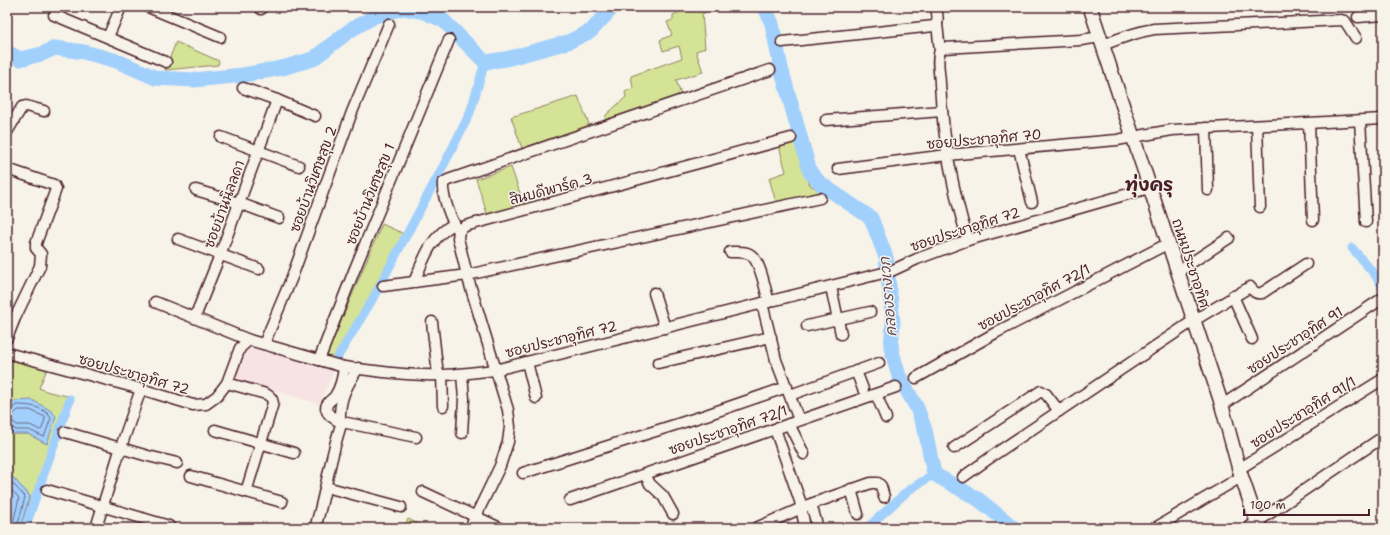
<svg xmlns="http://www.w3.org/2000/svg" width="1390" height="535" font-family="'Shantell Sans','Playpen Sans Thai',sans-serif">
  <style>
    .built { fill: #f7e3e3 }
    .green { fill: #d5e396; stroke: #908160 }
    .water { fill: #a1d0fd; stroke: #7e89a9 }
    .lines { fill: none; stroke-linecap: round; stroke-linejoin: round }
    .shore { stroke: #6d667f; stroke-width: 1 }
    .canal { stroke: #a1d0fd; stroke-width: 9 }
    .river { stroke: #a1d0fd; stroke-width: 15 }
    .minor-casing { stroke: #4a1f2b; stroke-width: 13 }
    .secondary-casing { stroke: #4a1f2b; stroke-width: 16 }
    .minor { stroke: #f7f3e8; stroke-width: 10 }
    .secondary { stroke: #f7f3e8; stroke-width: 13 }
    .labels { text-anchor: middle; stroke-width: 3; stroke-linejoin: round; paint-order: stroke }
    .street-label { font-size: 14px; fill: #4a1f2b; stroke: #f7f3e8 }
    .water-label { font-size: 15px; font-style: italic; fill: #604b60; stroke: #f7f3e8 }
    .district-label { font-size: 18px; font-weight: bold; fill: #4a1f2b; stroke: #f7f3e8 }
  </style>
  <rect width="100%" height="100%" fill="#f7f3e8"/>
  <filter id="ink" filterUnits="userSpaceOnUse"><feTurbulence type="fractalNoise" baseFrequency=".025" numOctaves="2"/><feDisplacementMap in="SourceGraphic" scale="8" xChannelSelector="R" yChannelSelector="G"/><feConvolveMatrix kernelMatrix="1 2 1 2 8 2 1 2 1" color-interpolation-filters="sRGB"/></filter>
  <g filter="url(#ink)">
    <polygon class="built" points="248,347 334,370 319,404 235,378"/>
    <g class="green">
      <polygon points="691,7 716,7 702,14 705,48 696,51 703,72 676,80 681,95 605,121 606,115 626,97 625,92 633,88 631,76 682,58 679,46 663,51 660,40 672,35 667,22 673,20 673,15"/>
      <polygon points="176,42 219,61 218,65 165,70"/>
      <polygon points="578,96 590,127 523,151 511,117"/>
      <polygon points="795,140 810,185 825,194 777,206 769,178 786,172 779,146"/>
      <polygon points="511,167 525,208 488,217 476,179"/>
      <polygon points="382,224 404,234 337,361 326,357"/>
      <polygon points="9,357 47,369 39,388 49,392 72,397 29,528 20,528 30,496 7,471 7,428 14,434 28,434 47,444 14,401 7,409 7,363"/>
      <polygon points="408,519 423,526 422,528 403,528"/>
    </g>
    <g class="water">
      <polygon points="32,400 50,410 56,416 47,444 28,434 14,434 7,428 7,409 14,401"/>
      <polygon points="7,471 30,496 20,528 7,528"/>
    </g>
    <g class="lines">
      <g class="shore">
        <path d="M 7,411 L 11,410 L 16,405 C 28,405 44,406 51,418 L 44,437 L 29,430 L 16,430 L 10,426 L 7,425"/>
        <polyline points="7,416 13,415 18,410 30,410 45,417 45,419 42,429 40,430 30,425 17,425 12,421 7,420"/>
        <polyline points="7,477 25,497 17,528"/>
        <polyline points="7,485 19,498 12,528"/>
      </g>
      <g class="canal">
        <polyline points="1352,248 1376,276 1383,287"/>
        <polyline points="337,358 372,300 449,155 470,113 485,62"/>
        <polyline points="25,528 70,399"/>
        <polyline points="867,528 909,490 934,474"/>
      </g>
      <g class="river">
        <polyline points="765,7 772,24 781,68 810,172 821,184 871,218 886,257 893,322 891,348 899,376 917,408 925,430 934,474 978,499 1014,528"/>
        <polyline points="7,52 20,59 42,54 55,48 84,52 117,61 156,78 194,80 243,75 282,68 313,59 349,31 375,16 403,8 424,12 443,20 485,62 506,59 568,42 591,31 613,7"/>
      </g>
      <g class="minor-casing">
        <g id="minor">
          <polyline points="148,7 220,37"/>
          <polyline points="261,9 262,7"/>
          <polyline points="54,15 166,62"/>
          <polyline points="1358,17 1383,15"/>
          <polyline points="937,24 940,51"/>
          <polyline points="108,37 121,7"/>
          <path d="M 782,42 L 934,26 C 940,22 937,14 936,7"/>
          <path d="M 1103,45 C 1120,38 1136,32 1154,29 L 1341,20 L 1345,21 L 1356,38"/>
          <polyline points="243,88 277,100 315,116"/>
          <polyline points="826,120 942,111"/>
          <polyline points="1360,121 1366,222"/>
          <polyline points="1309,123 1313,220"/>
          <polyline points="1257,126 1260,207"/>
          <polyline points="1206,128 1208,190"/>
          <polyline points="7,132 22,107 26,106 44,111"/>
          <polyline points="221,137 299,166"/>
          <polyline points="1019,149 1032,202"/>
          <polyline points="7,169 54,185 56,189 36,243 36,248 41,254 40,266 15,318 7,338"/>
          <polyline points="838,169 947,155 1117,140 1172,130 1383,119"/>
          <polyline points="196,190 239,203 279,218"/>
          <path d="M 459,231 C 451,221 442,196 443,183 L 448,180 L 770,70"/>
          <polyline points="178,239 259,269"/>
          <path d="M 968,240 C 952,189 943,138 940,84 C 940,74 936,60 940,51 L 944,48 L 1081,40 L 1100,37"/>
          <path d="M 730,252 C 737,252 746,251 751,255 C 761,262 765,290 769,302"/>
          <polyline points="1177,272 1229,238"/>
          <path d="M 414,282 C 424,259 430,237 454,224"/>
          <polyline points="383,286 467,275 820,198"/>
          <polyline points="831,287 841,334"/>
          <polyline points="654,293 665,328"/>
          <polyline points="1233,296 1252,339"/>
          <polyline points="155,302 249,340"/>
          <polyline points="762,303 776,360 799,420"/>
          <polyline points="195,317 220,255 277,100"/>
          <polyline points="432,322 438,375"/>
          <polyline points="807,326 870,312"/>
          <polyline points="264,344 292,277 352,112 389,24"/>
          <path d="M 7,353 L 141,389 L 193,405 L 206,404 L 217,396 L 227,383 L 240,348 L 249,340 L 344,367 C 375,371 408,376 440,375 C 458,375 477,372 495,370 L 891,271 L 917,259 L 968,240 L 1149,188"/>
          <polyline points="319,360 354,271 449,40"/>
          <polyline points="527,362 536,398"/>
          <polyline points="658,363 771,337"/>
          <polyline points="856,371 863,389"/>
          <polyline points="442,375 443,406"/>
          <polyline points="916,378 997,332 1167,244"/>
          <path d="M 227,383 L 266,394 C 271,397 272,398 273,403 L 246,492"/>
          <polyline points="876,394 886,418"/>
          <polyline points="790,395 879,363"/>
          <polyline points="1221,406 1383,298"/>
          <path d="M 340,421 C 339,399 346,387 358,368"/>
          <path d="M 342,422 C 335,420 321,412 328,403 C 330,400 333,399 335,396 C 341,387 343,377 344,367"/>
          <polyline points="789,424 804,454"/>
          <polyline points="775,429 800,501 805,528"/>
          <polyline points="215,430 294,453"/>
          <polyline points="65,432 148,456 177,463"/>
          <polyline points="462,433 464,399 462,374"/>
          <polyline points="954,448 1041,391 1046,394 1059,411"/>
          <polyline points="1239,469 1383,379"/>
          <polyline points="523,473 706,415 787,387"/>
          <polyline points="645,474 650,484 663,496 673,514"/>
          <polyline points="191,476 282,502"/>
          <path d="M 963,477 L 998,452 L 1193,321 L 1250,287 C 1254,292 1256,294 1262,293 L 1306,264"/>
          <polyline points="326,487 401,507"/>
          <polyline points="851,489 858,514"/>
          <polyline points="47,490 169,526"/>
          <polyline points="423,492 500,528"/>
          <polyline points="570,500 896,387"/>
          <polyline points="811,504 818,528"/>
          <polyline points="96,528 121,447 141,389"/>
          <path d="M 315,528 C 326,493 330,456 342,422 L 416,437"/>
          <polyline points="470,528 500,466 508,442 510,427 508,410 467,275 458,238 459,231 465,226 791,138"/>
          <polyline points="756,528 811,504 871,483 878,483 881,486 884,497"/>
          <polyline points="1155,528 1241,477"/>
          <polyline points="1248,528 1383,437"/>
        </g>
      </g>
      <g class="secondary-casing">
        <polyline id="secondary" points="1090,7 1220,399 1239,469 1257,522 1260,528"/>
      </g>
      <use href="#minor" class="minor"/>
      <use href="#secondary" class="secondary"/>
    </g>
  </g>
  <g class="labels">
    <g class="street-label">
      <text transform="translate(984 139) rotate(-5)" y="5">ซอยประชาอุทิศ 70</text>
      <text transform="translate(313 179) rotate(-70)" y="5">ซอยบ้านวิเศษสุข 2</text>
      <text transform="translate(551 189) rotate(-15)" y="5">สินบดีพาร์ค 3</text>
      <text transform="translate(370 194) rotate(-68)" y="5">ซอยบ้านวิเศษสุข 1</text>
      <text transform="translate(224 204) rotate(-70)" y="5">ซอยบ้านนิลลดา</text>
      <text transform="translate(965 229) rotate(-18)" y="5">ซอยประชาอุทิศ 72</text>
      <text transform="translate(1191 263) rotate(72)" y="5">ถนนประชาอุทิศ</text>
      <text transform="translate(1034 297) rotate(-28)" y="5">ซอยประชาอุทิศ 72/1</text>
      <text transform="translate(561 339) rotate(-14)" y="5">ซอยประชาอุทิศ 72</text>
      <text transform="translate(1295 340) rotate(-33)" y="5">ซอยประชาอุทิศ 91</text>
      <text transform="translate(134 374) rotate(16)" y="5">ซอยประชาอุทิศ 72</text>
      <text transform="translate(1303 412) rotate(-32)" y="5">ซอยประชาอุทิศ 91/1</text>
      <text transform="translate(728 430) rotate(-19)" y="5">ซอยประชาอุทิศ 72/1</text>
    </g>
    <g class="water-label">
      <text transform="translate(888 297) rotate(-95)" y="5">คลองรางเวก</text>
    </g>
    <g class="district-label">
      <text x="1149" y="191">ทุ่งครุ</text>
    </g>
  </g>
  <rect width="1390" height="535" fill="none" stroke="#f7f3e8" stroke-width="24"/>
  <rect x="12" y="12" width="1366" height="511" fill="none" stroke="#4a1f2b" stroke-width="1.5" filter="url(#ink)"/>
  <path d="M1244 509v6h125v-6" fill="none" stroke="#4a1f2b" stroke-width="2"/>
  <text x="1250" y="509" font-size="12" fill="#4a1f2b" stroke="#f7f3e8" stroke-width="3" paint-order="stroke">100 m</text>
</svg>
